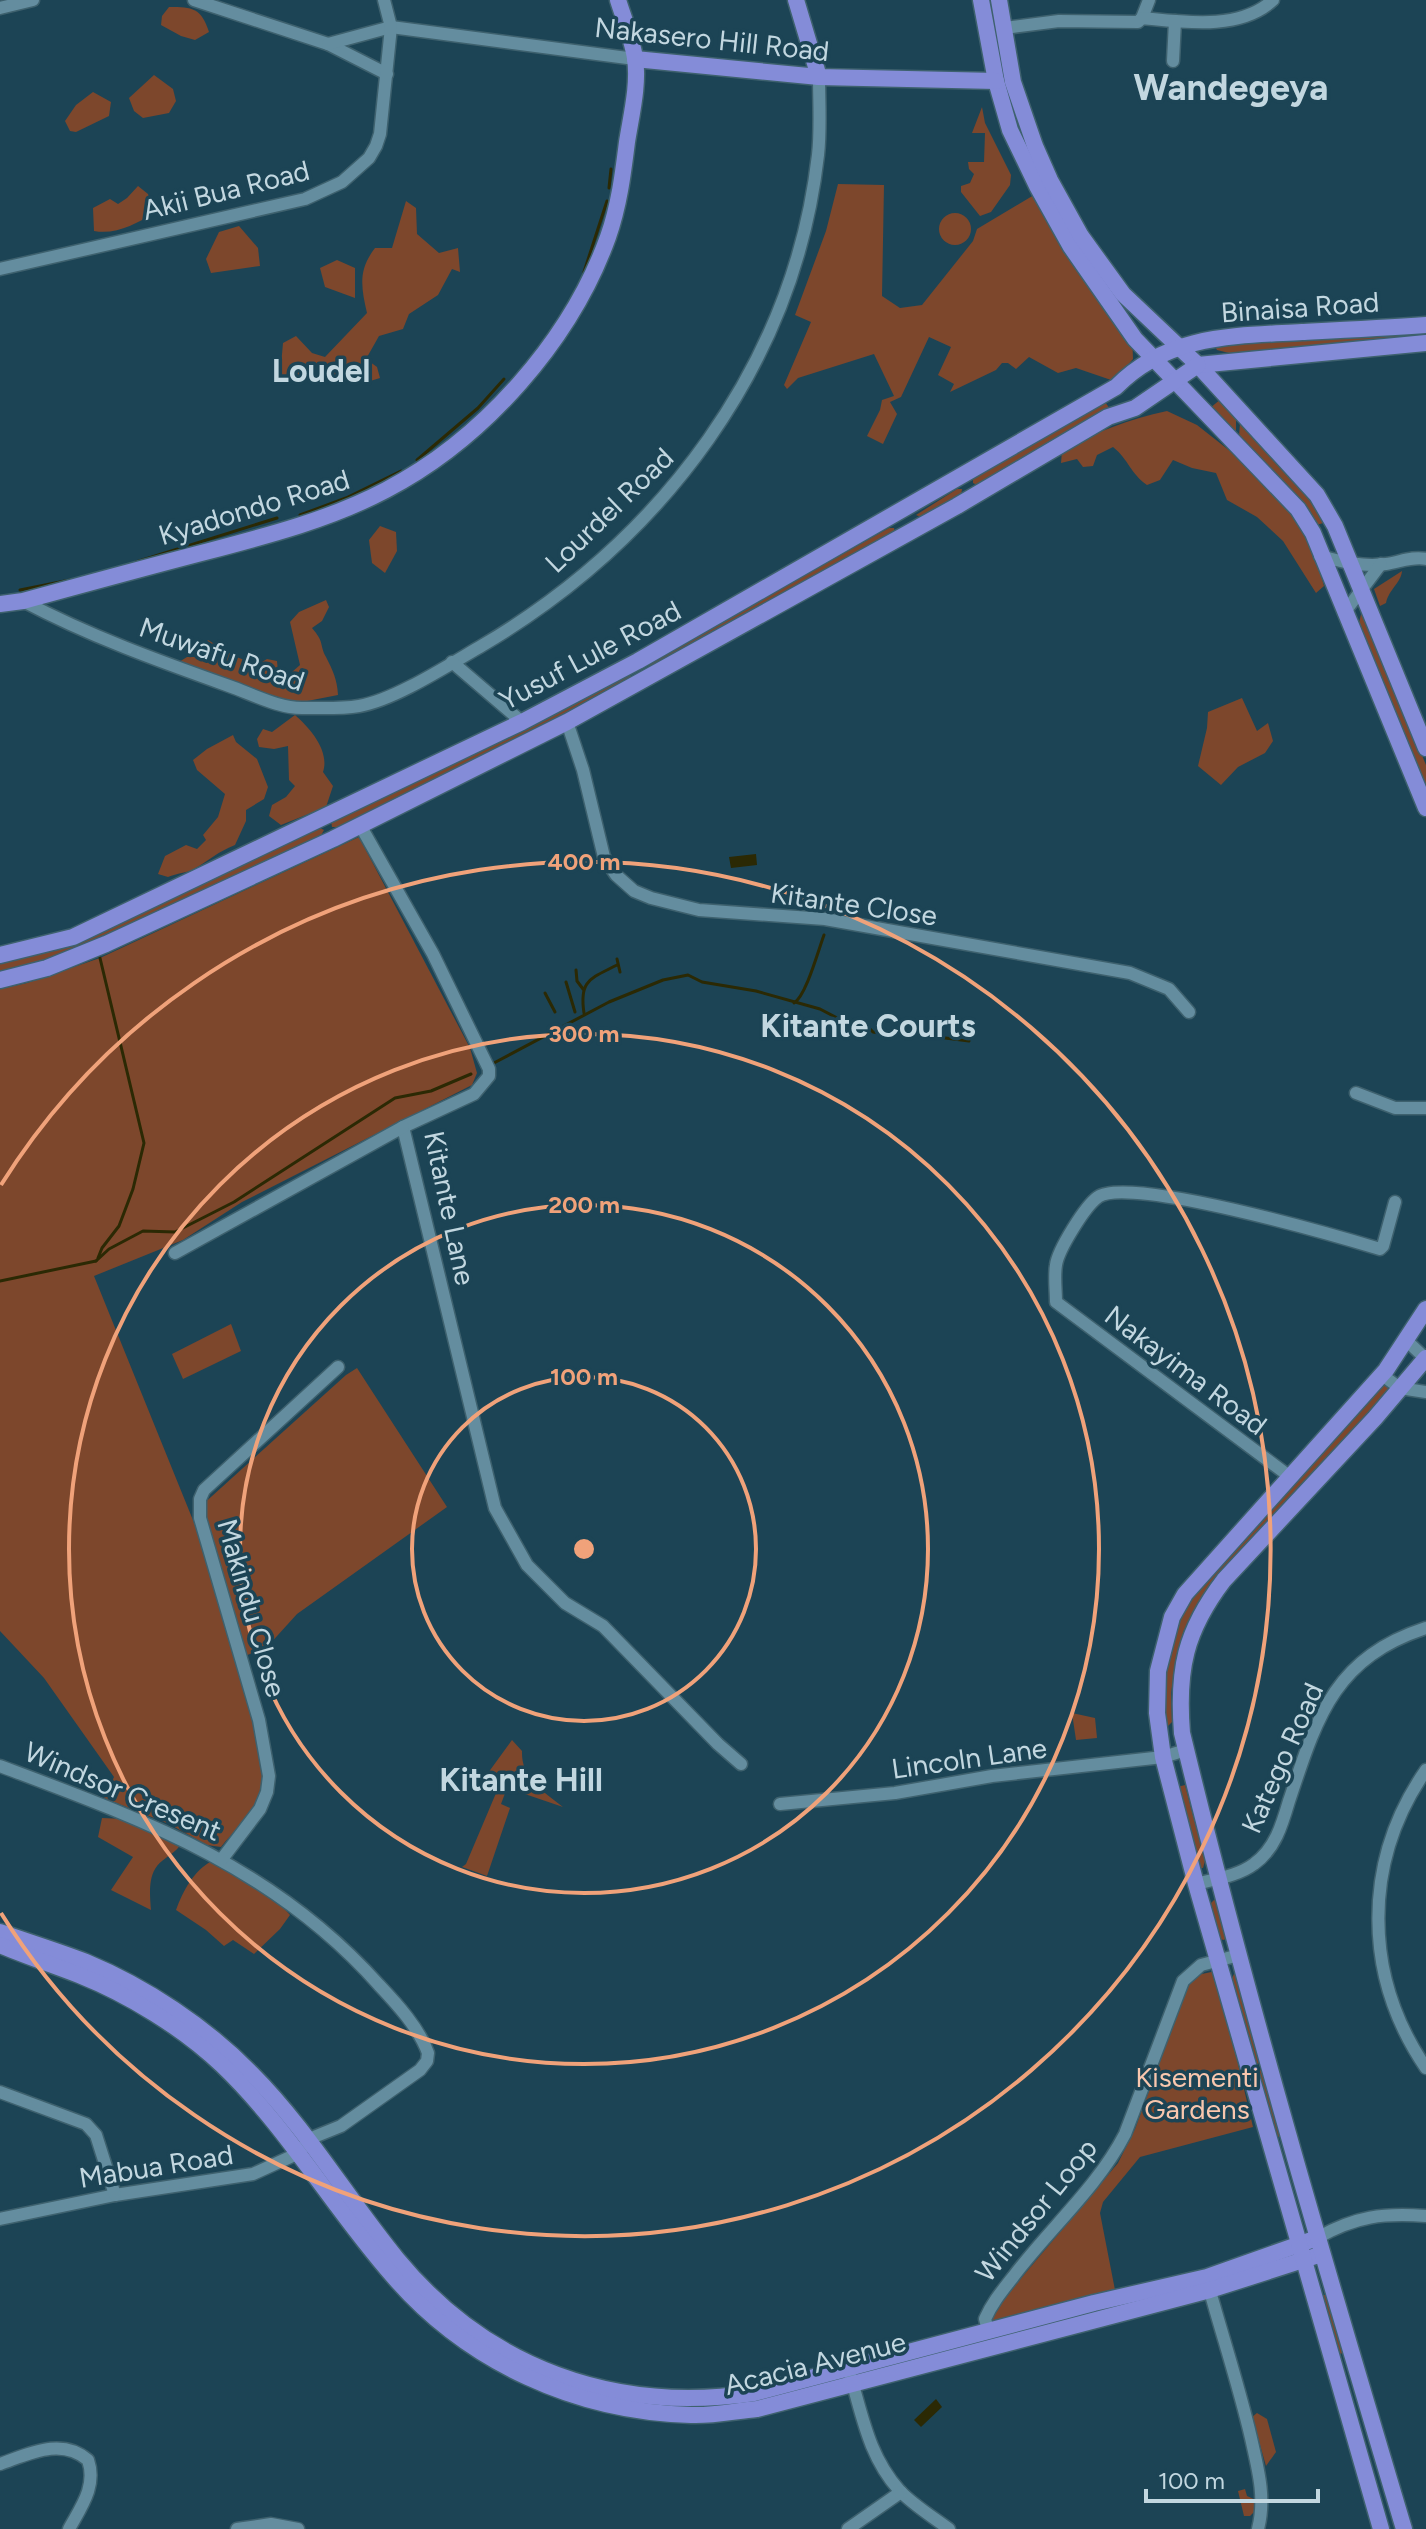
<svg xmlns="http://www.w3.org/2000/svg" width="1426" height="2529" font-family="Figtree,sans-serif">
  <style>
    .green { fill: #7d472c }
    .water { fill: #2b2904 }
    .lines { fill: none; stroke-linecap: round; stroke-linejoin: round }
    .stream { stroke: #2b2904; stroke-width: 3 }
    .minor-casing { stroke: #3e616e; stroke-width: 15 }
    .major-casing { stroke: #3e616e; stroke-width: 19 }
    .minor { stroke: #648d9f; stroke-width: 12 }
    .major { stroke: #848cd8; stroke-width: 16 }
    .ring { fill: none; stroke: #f0a27a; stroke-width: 4 }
    .labels { text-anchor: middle; stroke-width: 7; stroke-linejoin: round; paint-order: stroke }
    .street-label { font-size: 28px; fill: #c2d7e0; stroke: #1c4455 }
    .park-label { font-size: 28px; fill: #f9c7ae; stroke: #1c4455 }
    .quarter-label { font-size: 32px; font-weight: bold; fill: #c2d7e0; stroke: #1c4455 }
    .district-label { font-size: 36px; font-weight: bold; fill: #c2d7e0; stroke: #1c4455 }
    .centre { fill: #f0a27a; stroke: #1c4455; stroke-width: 4 }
    .ring-label { font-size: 24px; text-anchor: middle; font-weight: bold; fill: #f0a27a; stroke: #1c4455; stroke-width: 7; stroke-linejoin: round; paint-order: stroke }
  </style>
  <rect width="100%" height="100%" fill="#1c4455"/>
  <g class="green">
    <path d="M 169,7 C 193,7 201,8 209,32 L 195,40 L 181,36 L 161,25 L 162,16 Z"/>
    <polygon points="154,75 173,89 176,101 169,113 143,118 134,111 129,98"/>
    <polygon points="93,92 111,102 109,116 76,132 70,131 65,121 76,105"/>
    <polygon points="982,107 985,123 1011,175 1010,185 991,212 980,216 961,192 961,186 970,183 974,174 969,169 968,162 984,162 985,133 972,133"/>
    <polygon points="838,184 884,185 882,296 900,308 922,305 973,241 977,229 1034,195 1132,332 1133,359 1114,381 1076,368 1058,373 1029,357 1016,369 1008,363 1002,363 996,370 950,392 954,384 938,375 951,347 929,337 901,397 890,402 897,414 883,444 867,436 880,410 882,400 894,396 874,354 798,378 787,389 784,385 811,322 795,315 826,231"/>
    <path d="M 138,186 L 148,194 L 154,213 C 136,224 116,235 94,231 L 93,208 L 110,199 L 118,204 L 127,198 Z"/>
    <path d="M 406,201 L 416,208 L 417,234 L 439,253 L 458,248 L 460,272 L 452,269 L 438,295 L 409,314 L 403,329 L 379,336 L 366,359 L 377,367 L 380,378 L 367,382 L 351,374 L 317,380 L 280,377 L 283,343 L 296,336 L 312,353 L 325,357 L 367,313 C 361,287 358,270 375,248 L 392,248 Z"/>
    <circle cx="955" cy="229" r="16"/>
    <polygon points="239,226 258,248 260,266 211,273 206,259 219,232"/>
    <polygon points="337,260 355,268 355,298 325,287 320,268"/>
    <polygon points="1426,331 1426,338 1237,355 1217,350 1214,345"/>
    <polygon points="1221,399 1236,419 1236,433 1210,408"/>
    <polygon points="1105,402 1110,409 977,485 973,483 973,477"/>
    <path d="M 1167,411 L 1197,425 L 1244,462 L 1295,514 L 1312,543 L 1324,586 L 1316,593 L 1283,541 L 1257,517 L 1227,500 L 1216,473 L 1192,468 L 1173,460 L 1160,480 L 1147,485 C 1130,473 1129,460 1113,447 L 1097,455 L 1093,466 L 1083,467 L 1077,459 L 1061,463 L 1062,451 C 1095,432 1129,419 1167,411 Z"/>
    <polygon points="1240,423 1304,490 1326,522 1317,525 1306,506 1239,436"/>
    <polygon points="957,489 962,489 961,496 921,517 916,515"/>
    <polygon points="380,526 396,532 397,551 385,573 372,563 369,540"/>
    <polygon points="889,528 894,528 895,534 652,669 649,666 652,661"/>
    <path d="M 1402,571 C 1401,583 1389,589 1386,603 L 1380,606 L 1374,589 Z"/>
    <path d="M 326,600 L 329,607 L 322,621 L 312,628 C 325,643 319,644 326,657 C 333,671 337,679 338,695 L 297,703 L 233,683 L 179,662 L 187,657 L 195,657 L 208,640 L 234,656 L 257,665 L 267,659 L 277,661 L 278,672 L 284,679 L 300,665 L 290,622 L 299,612 Z"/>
    <polygon points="1362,610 1426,765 1426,797 1358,627"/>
    <polygon points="629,674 634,679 457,771 337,827 332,827 331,821 513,735"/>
    <polygon points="1242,698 1257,731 1268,723 1273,741 1265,753 1238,767 1221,785 1198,766 1207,728 1208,712"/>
    <path d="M 295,715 C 310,728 330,751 323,772 L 333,786 L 326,807 L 281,825 L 269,816 L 272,805 L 286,797 L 295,786 L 289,780 L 288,746 L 274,749 L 259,747 L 257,739 L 263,729 L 272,732 Z"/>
    <path d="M 233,735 L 236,742 L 257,759 L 268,787 L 264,799 L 246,810 L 246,821 L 235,845 C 219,851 208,861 194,869 C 187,873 177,873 168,877 L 158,874 L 165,856 L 186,845 L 197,849 L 206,840 L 203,835 L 218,817 L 225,794 L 197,770 L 193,760 L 207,749 Z"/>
    <polygon points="320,828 324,830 320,837 96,943 56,958 0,972 0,963 53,950 83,939 306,832"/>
    <path d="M 359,837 L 470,1048 L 477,1073 L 472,1085 L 242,1202 L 183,1240 L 94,1276 L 214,1572 L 201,1506 L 346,1375 L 357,1368 L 447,1507 L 297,1614 L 268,1646 L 243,1657 C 253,1701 276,1754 259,1798 C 252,1815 233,1832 221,1847 L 207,1845 L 169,1824 L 104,1798 L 114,1777 L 44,1678 L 0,1631 L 0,989 L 27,983 L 100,958 Z"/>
    <polygon points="231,1324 241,1351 183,1379 172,1354"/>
    <polygon points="1384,1382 1391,1391 1290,1496 1208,1588 1184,1630 1178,1650 1171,1693 1172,1722 1167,1727 1162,1683 1178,1620 1193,1596"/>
    <polygon points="1072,1713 1095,1718 1097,1738 1076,1740"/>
    <path d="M 512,1740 L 522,1751 C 521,1779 543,1791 563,1807 L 507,1788 L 501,1804 L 510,1808 L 487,1876 L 462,1867 L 466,1864 L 502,1779 L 488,1773 Z"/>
    <polygon points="1185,1785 1205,1861 1203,1868 1200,1868 1177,1787"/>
    <path d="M 102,1818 L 125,1819 L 181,1844 C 176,1852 169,1855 162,1861 C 147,1873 150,1893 151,1910 L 111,1890 L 133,1857 L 98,1837 Z"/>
    <path d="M 212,1861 L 271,1894 L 290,1915 L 280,1929 L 254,1954 L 233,1940 L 224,1946 L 206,1930 L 176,1910 C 183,1891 194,1870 212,1861 Z"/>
    <polygon points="1214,1900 1217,1901 1228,1936 1224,1940 1219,1939 1208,1906"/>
    <polygon points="1216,1971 1253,2127 1140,2157 1103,2202 1100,2213 1115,2290 992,2322 991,2314 1118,2163 1135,2129 1188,1984 1197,1975"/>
    <polygon points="1234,1974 1239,1977 1262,2063 1254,2064 1231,1980"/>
    <polygon points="1263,2066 1283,2135 1275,2138 1255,2067"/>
    <polygon points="1321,2295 1327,2295 1343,2353 1336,2355"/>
    <polygon points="1257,2413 1267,2419 1276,2452 1266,2466 1252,2417"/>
    <polygon points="1245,2489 1247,2496 1256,2500 1255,2511 1250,2516 1244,2516 1238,2491"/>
  </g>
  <g class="water">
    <polygon points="756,854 757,865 731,868 729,857"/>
    <polygon points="936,2399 942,2407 921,2427 914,2420"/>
  </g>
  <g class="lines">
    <g class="stream">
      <polyline points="609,188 611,169"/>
      <polyline points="584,272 607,201"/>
      <polyline points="417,460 478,408 504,379"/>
      <polyline points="300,515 346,498 401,471"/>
      <polyline points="136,562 277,518"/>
      <polyline points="20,590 70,580"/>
      <polyline points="617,959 620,972"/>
      <polyline points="576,970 577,981 583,989"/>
      <polyline points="566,982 575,1012"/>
      <polyline points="545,993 555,1012"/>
      <path d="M 794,1003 C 806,996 818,951 824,935"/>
      <path d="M 584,1013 C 579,980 590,979 617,965"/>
      <polyline points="492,1064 609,1002 663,980 688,975 702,982 756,991 820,1009 841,1020 870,1029 873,1032 885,1034 898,1032 969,1041"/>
      <polyline points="98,1258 102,1248 119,1226 133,1189 144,1143 100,958"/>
      <polyline points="96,1261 109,1249 143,1231 175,1232 234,1202 395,1098 431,1091 471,1074"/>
      <polyline points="0,1281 96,1261"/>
    </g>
    <g class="minor-casing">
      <g id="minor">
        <polyline points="194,0 328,44 387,74"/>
        <polyline points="0,8 33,0"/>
        <polyline points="1142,18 1149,0"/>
        <path d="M 1005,28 L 1059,21 L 1138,22 L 1142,18 C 1183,22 1240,31 1273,0"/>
        <polyline points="328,44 391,27 635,59"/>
        <polyline points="1173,61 1175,21"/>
        <polyline points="0,269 305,199 342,182 369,158 376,146 380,134 391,27 384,0"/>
        <path d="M 1320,556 C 1343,562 1363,567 1386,564 C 1400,562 1413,556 1426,559"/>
        <path d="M 23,601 C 89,636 159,661 229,686 C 252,694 280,709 304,708 C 322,708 341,709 359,706 C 395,700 450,664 483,645 C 662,539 794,365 818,155 C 821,129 819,102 819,77"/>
        <polyline points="1344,613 1381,564"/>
        <polyline points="452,662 522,722"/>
        <polyline points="567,722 583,770 604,857 616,875 634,891 651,898 699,910 825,919 1130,973 1169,989 1189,1012"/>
        <polyline points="360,825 433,954 489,1069 489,1076 474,1094 403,1127 495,1508 527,1565 565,1603 603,1626 718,1744 741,1764"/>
        <polyline points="1356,1093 1395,1108 1426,1108"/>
        <polyline points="175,1253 403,1127"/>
        <polyline points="1407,1341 1426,1359"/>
        <polyline points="1382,1375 1400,1388 1426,1392"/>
        <path d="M 1289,1476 L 1056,1302 C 1056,1290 1054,1277 1056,1265 C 1058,1250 1085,1206 1098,1197 C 1128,1175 1337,1236 1380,1249 L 1383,1246 L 1395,1202"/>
        <path d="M 0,1766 C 144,1820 273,1866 379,1985 C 397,2004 419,2028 428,2053 L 427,2061 L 420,2070 L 341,2126 L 309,2139 L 299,2153 L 253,2174 L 115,2195 L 0,2219"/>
        <path d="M 1426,1770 C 1362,1862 1363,1976 1426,2068"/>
        <polyline points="780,1804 895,1793 992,1776 1163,1757 1186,1750"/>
        <polyline points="222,1859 260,1809 267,1792 269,1776 259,1720 200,1518 200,1499 204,1490 338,1367"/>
        <path d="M 1196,1884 C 1215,1879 1238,1876 1254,1864 C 1275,1849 1282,1825 1289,1801 C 1317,1717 1334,1658 1426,1628"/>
        <polyline points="0,2092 86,2124 96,2135 115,2195"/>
        <path d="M 1317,2238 C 1356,2216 1383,2213 1426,2216"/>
        <path d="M 1208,2284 C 1222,2335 1239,2386 1251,2438 C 1258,2469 1266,2498 1258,2529"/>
        <path d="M 988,2330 L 985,2319 C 992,2303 1002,2291 1013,2277 C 1049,2229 1097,2188 1125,2134 L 1183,1981 L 1201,1965 L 1239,1955"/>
        <path d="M 848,2368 C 862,2412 867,2454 899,2490 C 913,2505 933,2517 949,2529"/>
        <path d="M 0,2464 C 29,2454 61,2437 88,2460 C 97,2486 81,2507 69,2529"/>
        <polyline points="237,2529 271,2524 298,2529"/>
        <polyline points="848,2529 901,2492"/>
      </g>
    </g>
    <g class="major-casing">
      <g id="major">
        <polyline points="796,0 819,77"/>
        <polyline points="981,0 996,81 1010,130 1037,186 1071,247 1135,339 1298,509 1313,533 1426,808"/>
        <polyline points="999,0 1013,82 1035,146 1050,180 1081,236 1123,294 1198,365 1317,495 1335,526 1426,748"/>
        <polyline points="635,59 819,77 996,81"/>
        <polyline points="1198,365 1426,343"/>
        <path d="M 0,604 L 23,601 C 85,584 147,567 209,551 C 270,535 331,519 386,490 C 484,439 571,340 608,237 C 619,206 623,174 627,142 C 631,116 639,85 635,58 C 632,39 624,19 618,0"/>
        <path d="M 0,955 L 73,937 L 522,722 L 638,661 L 1116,387 C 1168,334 1234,336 1302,332 C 1343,330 1385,328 1426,325"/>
        <polyline points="0,980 47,968 106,944 333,839 567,722 957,506 1108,417 1135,408 1198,365"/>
        <path d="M 0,1932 C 28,1942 58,1951 86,1962 C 146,1987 206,2027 251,2073 C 307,2129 347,2198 397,2259 C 487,2368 614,2414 754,2393 L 1094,2303 L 1207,2277 L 1317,2238"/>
        <path d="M 0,1945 C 26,1956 53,1965 79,1975 C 129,1995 183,2028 222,2065 C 288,2128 333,2208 393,2276 C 468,2363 577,2412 691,2415 C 713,2416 735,2411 757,2409 L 1210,2290 L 1322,2254"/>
        <polyline points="1381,2529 1196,1884 1163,1757 1157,1713 1158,1671 1172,1617 1185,1594 1386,1370 1426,1309"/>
        <path d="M 1404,2529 C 1325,2265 1247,2001 1182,1733 C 1177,1670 1185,1631 1224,1580 L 1375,1418 L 1426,1358"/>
      </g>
    </g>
    <use href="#minor" class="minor"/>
    <use href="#major" class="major"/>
  </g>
  <g class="ring">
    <circle cx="584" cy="1549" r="172"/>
    <circle cx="584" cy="1549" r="344"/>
    <circle cx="584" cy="1549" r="515"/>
    <path d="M1 1185A687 687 0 1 1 1 1913"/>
  </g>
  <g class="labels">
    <g class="street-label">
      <text transform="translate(712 39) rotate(6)" y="10">Nakasero Hill Road</text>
      <text transform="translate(226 190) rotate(-14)" y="10">Akii Bua Road</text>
      <text transform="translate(1300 307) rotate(-4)" y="10">Binaisa Road</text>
      <text transform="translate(254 507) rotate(-17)" y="10">Kyadondo Road</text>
      <text transform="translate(609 510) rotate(-44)" y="10">Lourdel Road</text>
      <text transform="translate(222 654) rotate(19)" y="10">Muwafu Road</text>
      <text transform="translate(590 655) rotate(-28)" y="10">Yusuf Lule Road</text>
      <text transform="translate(854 904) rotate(8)" y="10">Kitante Close</text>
      <text transform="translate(450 1208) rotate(78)" y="10">Kitante Lane</text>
      <text transform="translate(1186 1370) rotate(37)" y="10">Nakayima Road</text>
      <text transform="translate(252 1608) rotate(74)" y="10">Makindu Close</text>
      <text transform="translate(969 1758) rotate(-8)" y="10">Lincoln Lane</text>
      <text transform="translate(1282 1758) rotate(-66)" y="10">Katego Road</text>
      <text transform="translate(123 1791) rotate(23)" y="10">Windsor Cresent</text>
      <text transform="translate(156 2166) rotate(-9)" y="10">Mabua Road</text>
      <text transform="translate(1036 2210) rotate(-51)" y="10">Windsor Loop</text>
      <text transform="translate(815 2363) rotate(-14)" y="10">Acacia Avenue</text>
    </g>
    <g class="park-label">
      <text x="1197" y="2087">Kisementi<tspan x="1197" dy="32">Gardens</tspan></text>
    </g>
    <g class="quarter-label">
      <text x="321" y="382">Loudel</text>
      <text x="868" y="1037">Kitante Courts</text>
      <text x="521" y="1791">Kitante Hill</text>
    </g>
    <g class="district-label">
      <text x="1231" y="100">Wandegeya</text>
    </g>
  </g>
  <circle cx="584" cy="1549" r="12" class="centre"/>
  <g class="ring-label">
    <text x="584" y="870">400 m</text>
    <text x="584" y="1042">300 m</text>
    <text x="584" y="1213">200 m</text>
    <text x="584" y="1385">100 m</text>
  </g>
  <path d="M1146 2489v12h172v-12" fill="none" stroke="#c2d7e0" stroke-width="4"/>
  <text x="1158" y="2489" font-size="24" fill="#c2d7e0" stroke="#1c4455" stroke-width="6" paint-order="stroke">100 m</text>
</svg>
